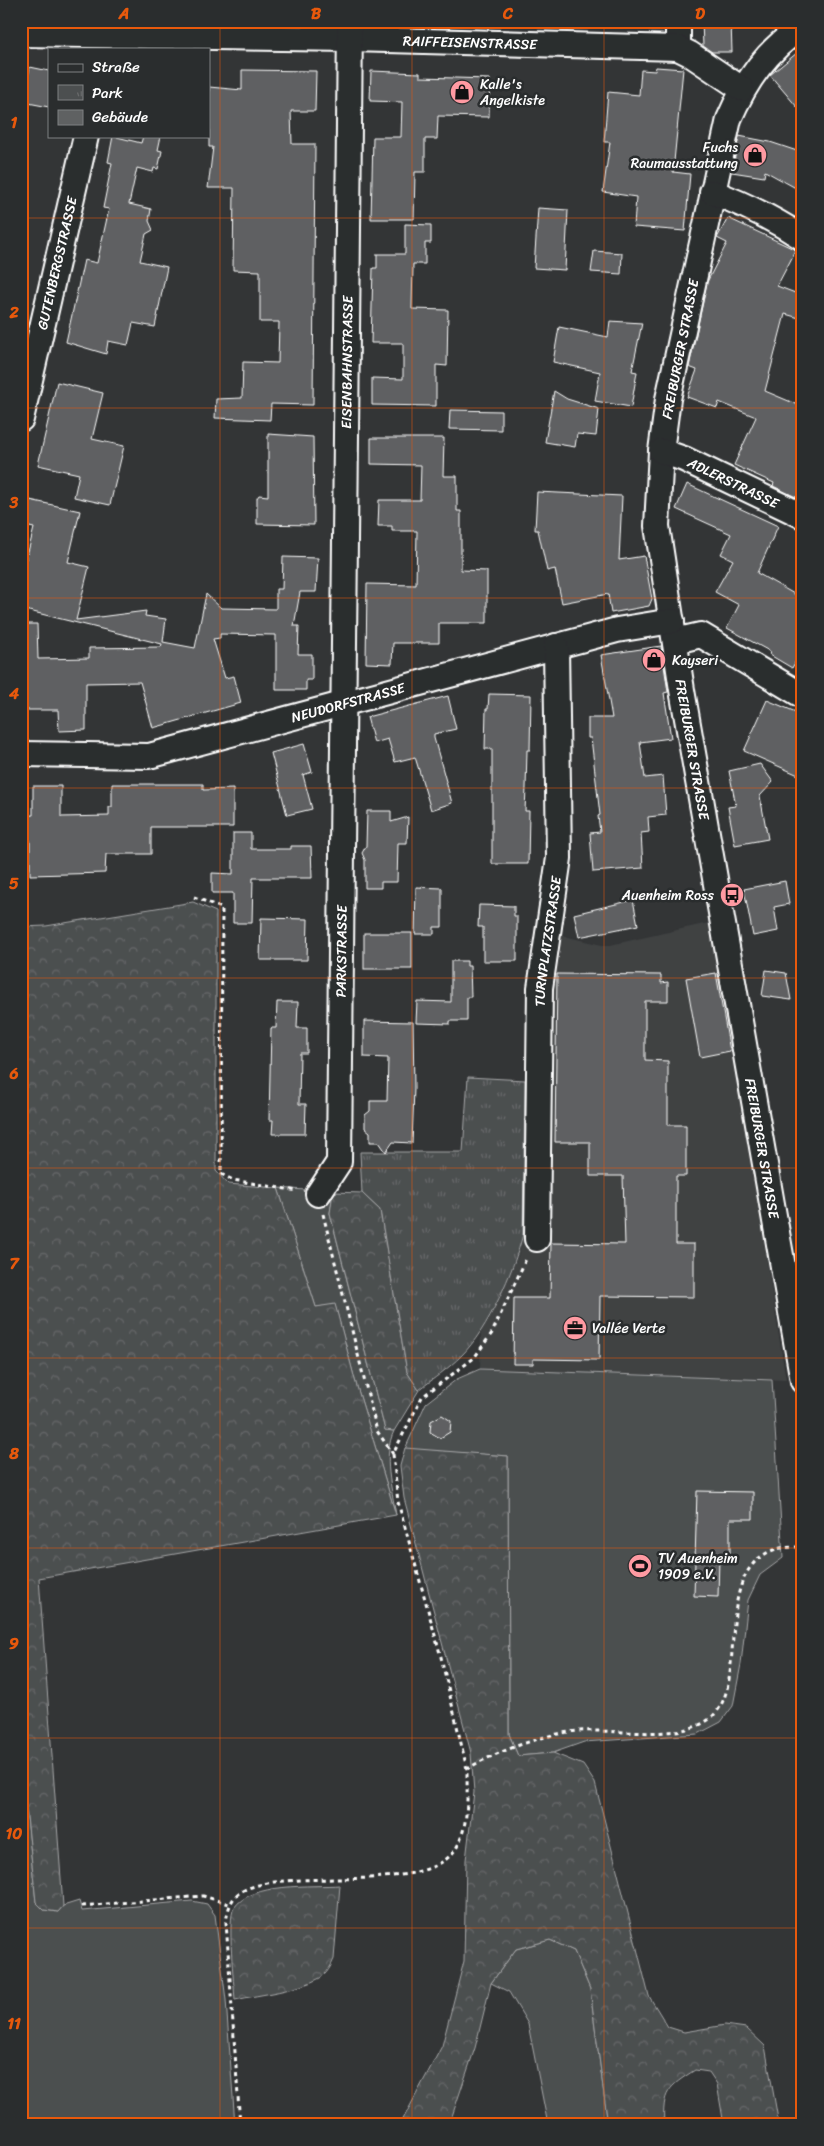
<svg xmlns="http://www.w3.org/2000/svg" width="824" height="2146" font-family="Sriracha,sans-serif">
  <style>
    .built { fill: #404243 }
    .green { fill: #4c4f50; stroke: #a6a7a8 }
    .forest { fill: url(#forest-crowns); stroke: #a6a7a8 }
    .park { fill: url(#park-tufts); stroke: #a6a7a8 }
    .building { fill: #5f6162; stroke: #fff }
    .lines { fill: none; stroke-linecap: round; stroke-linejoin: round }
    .minor-casing { stroke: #fff; stroke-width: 28 }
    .path { stroke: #fff; stroke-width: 3; stroke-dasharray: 4 4; stroke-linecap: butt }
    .minor { stroke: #2a2d2e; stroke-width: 24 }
    .grid { fill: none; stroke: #e8590c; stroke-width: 1; stroke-opacity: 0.55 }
    .labels { text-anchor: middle; stroke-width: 5; stroke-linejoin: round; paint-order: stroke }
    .street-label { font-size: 14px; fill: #fff; stroke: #2a2d2e }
    .poi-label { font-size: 14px; fill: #fff; stroke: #2a2d2e; text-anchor: start }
    .neatline { fill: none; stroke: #e8590c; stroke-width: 2 }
    .grid-label { font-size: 16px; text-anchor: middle; font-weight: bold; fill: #e8590c }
  </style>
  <defs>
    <pattern id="forest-crowns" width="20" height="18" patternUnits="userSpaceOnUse" patternTransform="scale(1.25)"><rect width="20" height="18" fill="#4c4f50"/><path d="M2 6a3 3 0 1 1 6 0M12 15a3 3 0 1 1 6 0" fill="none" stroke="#67696a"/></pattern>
    <pattern id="park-tufts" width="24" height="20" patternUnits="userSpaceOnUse" patternTransform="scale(1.25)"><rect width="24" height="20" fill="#4c4f50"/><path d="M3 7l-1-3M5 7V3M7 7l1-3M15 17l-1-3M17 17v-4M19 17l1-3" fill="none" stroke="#67696a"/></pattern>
  </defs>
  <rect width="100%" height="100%" fill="#333536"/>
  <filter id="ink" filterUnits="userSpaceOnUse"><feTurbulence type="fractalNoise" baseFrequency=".02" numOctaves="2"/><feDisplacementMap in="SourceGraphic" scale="10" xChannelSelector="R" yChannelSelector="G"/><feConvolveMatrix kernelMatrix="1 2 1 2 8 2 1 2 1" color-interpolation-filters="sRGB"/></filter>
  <g filter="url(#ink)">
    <polygon class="built" points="713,922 786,1380 480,1369 481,1332 518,1256 523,1234 525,1080 555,934 606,946"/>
    <g class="green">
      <path d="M 278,1188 L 333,1192 L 330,1213 L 385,1430 L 394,1431 C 382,1456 392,1489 396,1515 L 355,1380 L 335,1305 L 316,1307 Z"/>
      <polygon points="480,1369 772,1380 783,1558 760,1575 748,1600 741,1664 733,1706 721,1722 698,1734 584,1742 553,1753 518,1756 509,1734 508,1456 405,1449 426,1403 457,1379"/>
      <polygon points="21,1760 36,1902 44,1910 58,1912 63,1906 79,1901 82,1911 192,1901 207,1904 215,1915 226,2000 235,2125 21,2125"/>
      <polygon points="550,1940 574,1951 590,1989 608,2125 548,2125 528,2024 509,1992 491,1983 516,1949"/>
    </g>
    <g class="forest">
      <polygon points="193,902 216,912 216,1171 228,1184 278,1188 316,1307 335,1304 355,1380 396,1515 39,1578 63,1906 58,1912 44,1910 36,1902 21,1760 21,927 46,926"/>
      <polygon points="333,1192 362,1193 380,1210 407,1372 419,1390 394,1431 385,1430 330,1213"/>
      <path d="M 405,1448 L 508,1456 L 509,1734 L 518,1756 L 553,1753 L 583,1765 L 595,1783 L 649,1996 L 668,2027 L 684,2032 L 725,2025 L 746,2028 L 765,2046 L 779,2125 L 724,2125 L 717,2084 L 709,2072 L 695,2070 C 668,2087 662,2092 664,2125 L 608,2125 L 590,1989 L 574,1951 L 550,1940 L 516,1949 L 491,1983 L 475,2048 L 449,2125 L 400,2125 L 442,2046 L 464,1961 L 466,1860 L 474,1792 L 471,1753 L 404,1498 L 400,1466 Z"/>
      <path d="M 340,1885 L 334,1959 C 331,1966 327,1974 320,1978 C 296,1991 262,1994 235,2000 C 234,1984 227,1919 234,1908 C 251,1882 312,1887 340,1885 Z"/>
    </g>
    <path class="park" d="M 468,1077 L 525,1080 L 523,1234 C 514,1270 488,1330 461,1356 C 449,1368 433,1379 419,1390 L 407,1372 L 380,1210 L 362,1193 L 360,1152 L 463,1152 Z"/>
    <g class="building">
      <polygon points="702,21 731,21 732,52 712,52 703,46"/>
      <polygon points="803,48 803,114 770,75"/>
      <polygon points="30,67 49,71 49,107 23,102"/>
      <polygon points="656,67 683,69 673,172 690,174 685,231 634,227 636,197 603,192 610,142 604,142 608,92 639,95 641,70 655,71"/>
      <polygon points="242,70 316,71 315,111 291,111 292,144 315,144 313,405 271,404 270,420 215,418 216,399 242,398 243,362 278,363 279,322 260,322 260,271 233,270 234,188 208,188 213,147 209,147 209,87 242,90"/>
      <polygon points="371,71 420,73 420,77 490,79 489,117 438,116 437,139 425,139 425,172 415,172 414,219 371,219 373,137 401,137 402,102 370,101"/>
      <polygon points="113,136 141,143 143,136 161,136 158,150 162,151 158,169 154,168 153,172 137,168 129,204 151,209 149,221 153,230 146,234 140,261 167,267 155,327 133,323 128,345 108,341 106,354 66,342 84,260 97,263 109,209 103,208 112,163 108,162"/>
      <polygon points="739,136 770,142 803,153 803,192 765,171 764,177 732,172"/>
      <polygon points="538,208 568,210 565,270 534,268"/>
      <polygon points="728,218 796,250 777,286 803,296 803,319 785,314 765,391 803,407 803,490 798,498 773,486 774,483 734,465 756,417 719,402 717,408 687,397 697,370 689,367 707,282 727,243 717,238"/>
      <polygon points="405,224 431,225 431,243 425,243 425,264 413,264 412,309 448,310 447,366 436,365 436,406 372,405 372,378 403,379 403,343 371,343 373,268 377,268 377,254 405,254"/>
      <polygon points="594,251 622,253 621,274 591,272"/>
      <polygon points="610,321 642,323 632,371 637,372 631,407 595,401 600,372 553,362 559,327 608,337"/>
      <polygon points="57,382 103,393 92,439 124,446 110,505 74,497 79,474 38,465"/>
      <polygon points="554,391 567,399 599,409 596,436 577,434 575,447 545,442"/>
      <polygon points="450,410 501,411 501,430 449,429"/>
      <polygon points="268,434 313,437 314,525 257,524 257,498 259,495 268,496"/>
      <polygon points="371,438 444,438 443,476 457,476 457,511 461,511 461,570 487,571 487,623 439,623 439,643 393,643 392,664 366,663 367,584 416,585 417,531 392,531 392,526 378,526 379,500 420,500 421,465 371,464"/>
      <polygon points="687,484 778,526 757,573 803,599 803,648 792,668 770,655 771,652 727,628 739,605 715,592 733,560 721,554 731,534 676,509"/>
      <polygon points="537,492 622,496 619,560 644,556 652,599 649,606 611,613 608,594 562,603 555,569 547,571 538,530 535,530"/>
      <polygon points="30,500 80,511 68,562 89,567 76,620 146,611 145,616 166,619 163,642 195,648 206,594 221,608 276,609 276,589 282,589 283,557 318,558 316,592 300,592 294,626 299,626 298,654 312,654 312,680 306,680 306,690 276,690 276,635 220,634 220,638 213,639 225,678 234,676 241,703 153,728 140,682 86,683 86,730 59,731 58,710 21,710 21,624 37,624 38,659 89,658 89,648 161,647 162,644 21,609 21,559 26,560 34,528 25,526"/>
      <polygon points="661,646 668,692 664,693 671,738 640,742 645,778 663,776 666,815 648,817 649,832 641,833 643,868 593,872 590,833 600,832 598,816 600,815 591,738 588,738 588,718 612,718 601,655"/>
      <polygon points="489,694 531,695 530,750 527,750 526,788 525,811 529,811 528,864 492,864 492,749 485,749 486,709 488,709"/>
      <polygon points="448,696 456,729 434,734 434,738 452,803 431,810 415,757 395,762 388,739 374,743 367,717"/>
      <polygon points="767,700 803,715 803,777 744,751"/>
      <polygon points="304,744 312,772 303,775 312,809 287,815 271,753"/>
      <polygon points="760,764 773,782 760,796 768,839 735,845 728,807 736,806 729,771"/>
      <polygon points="112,784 203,784 203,790 233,789 233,827 151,827 151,854 106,854 105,873 30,875 30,840 21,840 21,816 33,815 33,786 61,786 61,817 109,816 109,807 112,807"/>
      <polygon points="367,811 391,811 391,822 408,817 407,843 398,843 397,882 381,882 381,888 365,888 365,860 362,853 366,846"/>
      <polygon points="233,833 251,833 251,849 291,849 291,846 311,846 312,878 253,878 252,923 233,923 233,893 212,893 212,873 233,874"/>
      <polygon points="785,881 789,904 774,907 778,931 753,936 744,889"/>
      <polygon points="416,887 442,888 442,927 434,927 434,934 415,934"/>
      <polygon points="633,900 638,925 579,937 574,914"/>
      <polygon points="479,905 514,906 514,916 517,916 517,961 483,961 483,927 478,927"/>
      <polygon points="261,918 308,919 307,960 260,960"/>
      <rect x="364" y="933" width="48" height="36"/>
      <polygon points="451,961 467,961 467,966 470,966 471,997 467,997 467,1021 450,1021 450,1024 416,1023 417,1001 451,1002"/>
      <polygon points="766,970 786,973 791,1000 762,996"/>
      <polygon points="716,973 730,1051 700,1057 686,978"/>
      <polygon points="557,974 661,975 661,983 668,982 668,1001 645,1001 645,1060 668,1061 668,1125 686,1125 686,1176 676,1176 676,1244 694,1244 694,1297 600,1296 599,1360 533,1359 533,1364 513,1364 514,1298 550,1298 551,1243 625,1244 623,1176 590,1176 590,1142 555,1142"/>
      <polygon points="277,1002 298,1002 297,1028 307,1028 307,1053 300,1053 299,1104 306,1104 305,1134 272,1134 273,1120 269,1120 271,1028 276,1028"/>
      <polygon points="364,1021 413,1022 414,1088 412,1143 393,1142 386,1152 379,1142 370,1142 370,1132 365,1128 365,1115 370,1111 370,1101 387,1101 388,1058 364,1057"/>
      <polygon points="442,1415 451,1421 450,1432 440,1438 430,1432 431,1421"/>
      <polygon points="697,1491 753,1492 753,1519 730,1519 730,1558 719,1557 718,1597 694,1596"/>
    </g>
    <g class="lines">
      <g class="minor-casing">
        <g id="minor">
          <polyline points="678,21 678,48"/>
          <path id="s1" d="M 803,26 C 767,50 746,80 729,119 L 668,399 L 661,451 L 657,526 L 682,690 L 803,1381"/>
          <path id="s2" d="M 21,34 L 350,39 L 678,48 L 690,54 L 742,89"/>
          <path d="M 712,192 C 744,204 774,219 803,238"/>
          <path id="s3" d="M 21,419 L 86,136"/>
          <path id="s4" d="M 661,451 L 684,459 L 803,516"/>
          <polyline points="675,641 701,635 803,696"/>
          <path id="s5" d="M 21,754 L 149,756 L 617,630 L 672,621"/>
          <path id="s6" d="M 318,1194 L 339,1162 L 350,21"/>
          <path id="s7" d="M 537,1239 L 540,988 L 559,858 L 556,646"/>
        </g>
      </g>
      <g class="path">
        <polyline points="194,897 222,908 221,1174 233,1180 298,1191"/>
        <polyline points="323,1214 377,1431 393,1454"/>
        <polyline points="467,1769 441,1657 398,1502 393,1454 422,1397 474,1358 492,1333 527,1257"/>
        <polyline points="82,1906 203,1896 229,1904"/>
        <path d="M 240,2125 L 226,1922 C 228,1909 231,1896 244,1890 C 293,1866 432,1898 458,1845 C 469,1822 467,1794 467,1769 C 493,1753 546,1733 578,1731 C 613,1729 679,1741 708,1720 C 754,1688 707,1572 776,1549 C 784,1547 794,1547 803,1547"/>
      </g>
      <use href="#minor" class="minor"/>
    </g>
  </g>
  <path class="grid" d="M 220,21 L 220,2125M 412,21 L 412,2125M 604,21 L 604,2125M 21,218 L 803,218M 21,408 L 803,408M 21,598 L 803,598M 21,788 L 803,788M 21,978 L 803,978M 21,1168 L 803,1168M 21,1358 L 803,1358M 21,1548 L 803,1548M 21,1738 L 803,1738M 21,1928 L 803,1928"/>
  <defs>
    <g id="shop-disc" transform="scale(1.25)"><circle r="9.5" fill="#ff9aa2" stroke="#2a2d2e"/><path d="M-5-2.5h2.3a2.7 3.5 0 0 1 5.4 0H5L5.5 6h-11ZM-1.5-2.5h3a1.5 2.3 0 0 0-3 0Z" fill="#111"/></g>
    <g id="bus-disc" transform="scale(1.25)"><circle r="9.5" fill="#ff9aa2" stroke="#2a2d2e"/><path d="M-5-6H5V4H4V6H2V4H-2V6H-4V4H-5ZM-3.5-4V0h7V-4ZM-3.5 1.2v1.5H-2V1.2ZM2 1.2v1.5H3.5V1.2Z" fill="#111"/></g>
    <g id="office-disc" transform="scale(1.25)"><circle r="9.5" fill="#ff9aa2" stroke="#2a2d2e"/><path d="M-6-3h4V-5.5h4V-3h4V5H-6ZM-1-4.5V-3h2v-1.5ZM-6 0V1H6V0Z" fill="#111"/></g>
    <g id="stadium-disc" transform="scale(1.25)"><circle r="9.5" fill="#ff9aa2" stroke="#2a2d2e"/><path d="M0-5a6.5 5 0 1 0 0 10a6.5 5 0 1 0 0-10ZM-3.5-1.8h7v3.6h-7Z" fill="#111"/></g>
  </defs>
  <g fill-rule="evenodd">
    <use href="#shop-disc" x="462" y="92"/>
    <use href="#shop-disc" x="755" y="155"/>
    <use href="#shop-disc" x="654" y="660"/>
    <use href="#bus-disc" x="732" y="895"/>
    <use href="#office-disc" x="575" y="1328"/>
    <use href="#stadium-disc" x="640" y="1566"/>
  </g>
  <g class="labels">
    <g class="street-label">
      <text dy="5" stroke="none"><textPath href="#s2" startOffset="449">RAIFFEISENSTRASSE</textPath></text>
      <text dy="5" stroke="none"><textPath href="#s3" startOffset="160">GUTENBERGSTRASSE</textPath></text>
      <text transform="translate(680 349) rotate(-79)" y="5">FREIBURGER STRASSE</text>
      <text dy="5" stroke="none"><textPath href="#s6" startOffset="838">EISENBAHNSTRASSE</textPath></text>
      <text dy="5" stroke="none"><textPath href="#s4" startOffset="79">ADLERSTRASSE</textPath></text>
      <text dy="5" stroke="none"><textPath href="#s5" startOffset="334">NEUDORFSTRASSE</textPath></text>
      <text dy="5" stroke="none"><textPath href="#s1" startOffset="761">FREIBURGER STRASSE</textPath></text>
      <text dy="5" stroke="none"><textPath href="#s7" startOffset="298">TURNPLATZSTRASSE</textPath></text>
      <text dy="5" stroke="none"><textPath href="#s6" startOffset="249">PARKSTRASSE</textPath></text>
      <text dy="5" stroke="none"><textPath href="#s1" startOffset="1166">FREIBURGER STRASSE</textPath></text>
    </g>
    <g class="poi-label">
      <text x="480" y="89">Kalle's<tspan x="480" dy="16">Angelkiste</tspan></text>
      <text x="738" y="152" text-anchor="end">Fuchs<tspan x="738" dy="16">Raumausstattung</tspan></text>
      <text x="672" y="665">Kayseri</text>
      <text x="714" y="900" text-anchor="end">Auenheim Ross</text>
      <text x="592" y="1333">Vallée Verte</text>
      <text x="658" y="1563">TV Auenheim<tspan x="658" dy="16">1909 e.V.</tspan></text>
    </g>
  </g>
  <rect width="824" height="2146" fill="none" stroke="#2a2d2e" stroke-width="55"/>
  <rect x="48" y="48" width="162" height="90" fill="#2a2d2e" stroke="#7f8182"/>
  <rect x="58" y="64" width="25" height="8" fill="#2a2d2e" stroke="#7f8182"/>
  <text x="92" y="72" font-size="15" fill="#ffffff">Straße</text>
  <rect x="58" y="85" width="25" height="15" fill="url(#park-tufts)" stroke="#7f8182"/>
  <text x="92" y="98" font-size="15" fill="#ffffff">Park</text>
  <rect x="58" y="110" width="25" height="15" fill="#5f6162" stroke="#7f8182"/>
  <text x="92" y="122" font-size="15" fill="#ffffff">Gebäude</text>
  <rect x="28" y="28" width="768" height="2090" class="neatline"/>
  <g class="grid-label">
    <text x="124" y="19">A</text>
    <text x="316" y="19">B</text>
    <text x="508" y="19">C</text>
    <text x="700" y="19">D</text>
    <text x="14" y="128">1</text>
    <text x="14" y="318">2</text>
    <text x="14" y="508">3</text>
    <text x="14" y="699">4</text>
    <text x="14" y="889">5</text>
    <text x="14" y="1079">6</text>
    <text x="14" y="1269">7</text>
    <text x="14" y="1459">8</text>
    <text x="14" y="1649">9</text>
    <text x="14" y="1839">10</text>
    <text x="14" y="2029">11</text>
  </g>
</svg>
